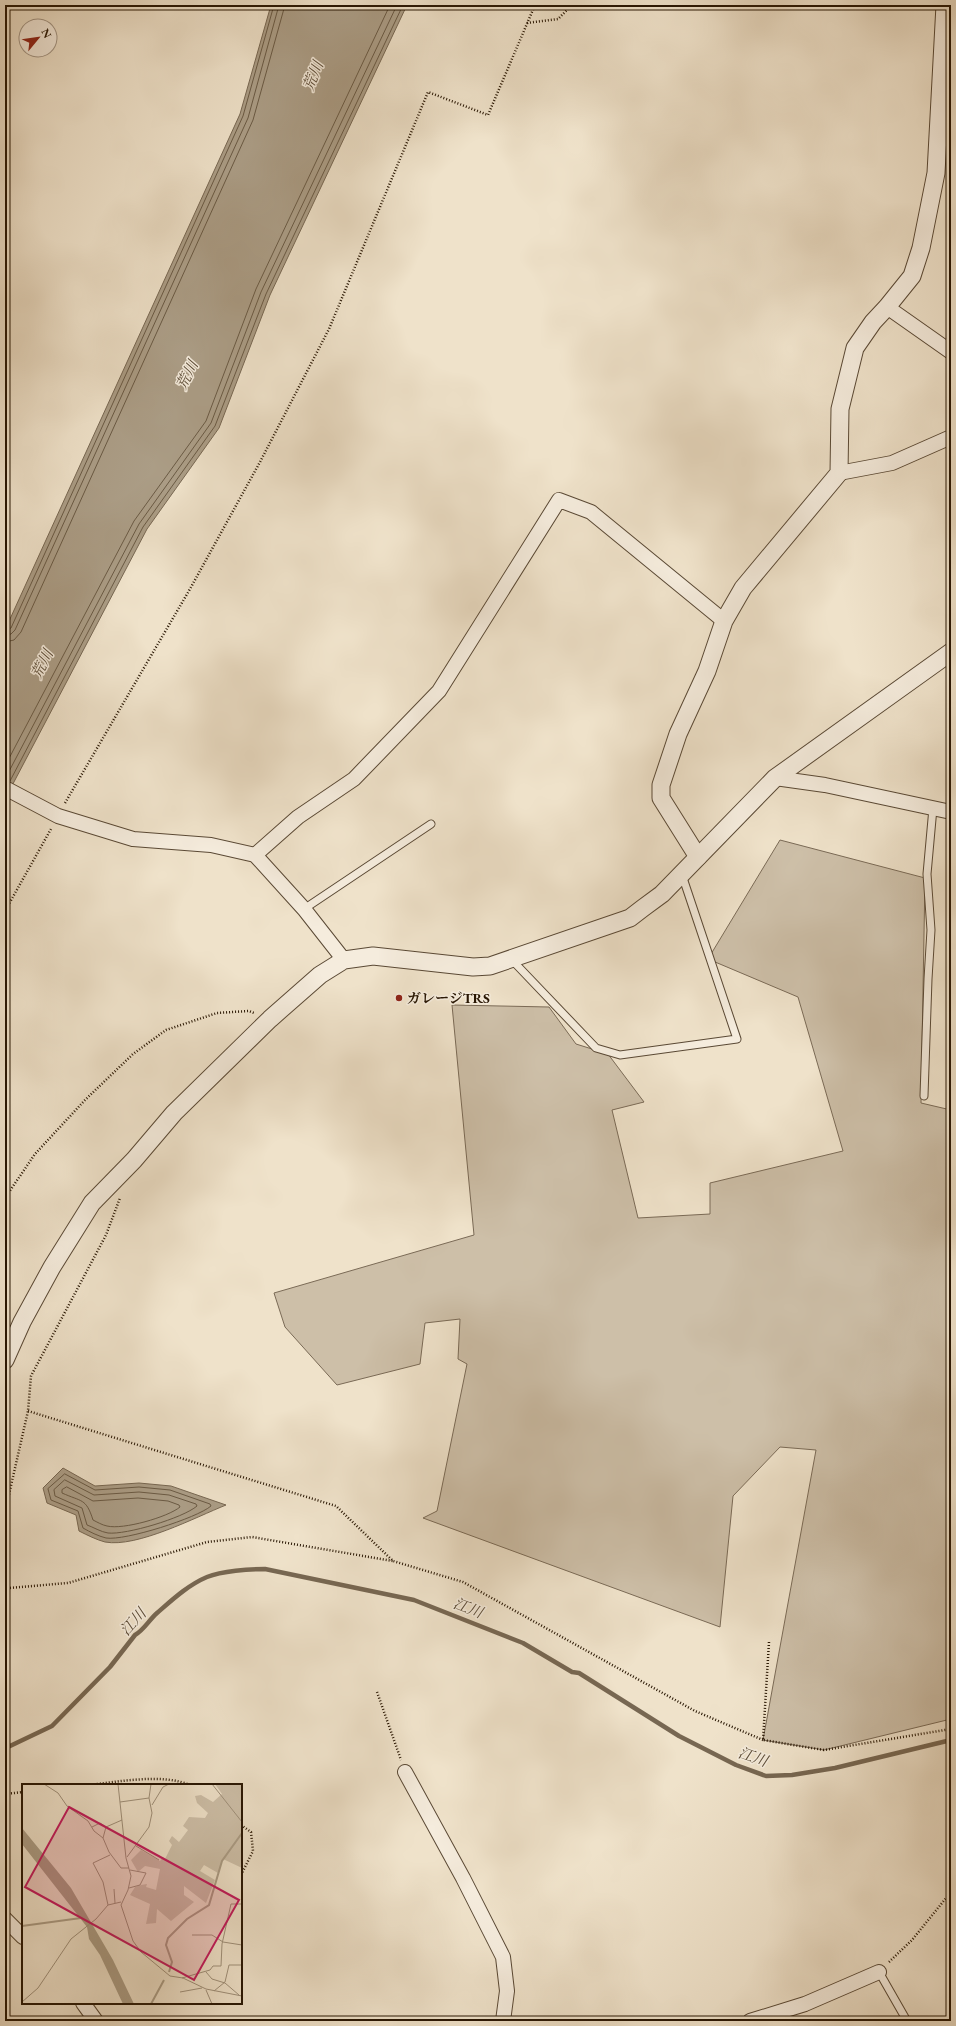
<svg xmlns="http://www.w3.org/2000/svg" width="956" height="2026" font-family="'EB Garamond','Noto Serif JP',serif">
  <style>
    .green { fill: #cdbfa8; stroke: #7a6a56 }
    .water { fill: #ab9d86; stroke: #776752 }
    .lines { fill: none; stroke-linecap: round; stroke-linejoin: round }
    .shore { stroke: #6a5a44; stroke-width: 1 }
    .stream { stroke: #776752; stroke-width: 4.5 }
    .service-casing { stroke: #5a4935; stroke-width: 9 }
    .minor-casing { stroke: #5a4935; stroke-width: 16 }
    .tertiary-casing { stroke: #5a4935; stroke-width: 19 }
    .path { stroke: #281603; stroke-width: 2.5; stroke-dasharray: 1 2; stroke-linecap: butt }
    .service { stroke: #f5ecdd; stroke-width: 7 }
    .minor { stroke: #f5ecdd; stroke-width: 14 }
    .tertiary { stroke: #f5ecdd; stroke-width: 17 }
    .poi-dot { fill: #8f2418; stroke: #f5ecdd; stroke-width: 1.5 }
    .labels { text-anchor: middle; stroke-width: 3; stroke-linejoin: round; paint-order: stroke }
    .poi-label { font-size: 14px; font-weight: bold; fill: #281603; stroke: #f5ecdd; text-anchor: start }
    .water-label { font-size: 15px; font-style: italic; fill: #5c4c37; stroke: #f5ecdd }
    .inset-river { fill: none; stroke: #ab9d86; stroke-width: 2 }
    .inset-road { fill: none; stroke: #9f907a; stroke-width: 1 }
    .view { fill: #c2185b; fill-opacity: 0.15; stroke: #c2185b; stroke-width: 2 }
    .inset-edge { fill: none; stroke: #281603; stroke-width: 2 }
  </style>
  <rect width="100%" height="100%" fill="#efe2ca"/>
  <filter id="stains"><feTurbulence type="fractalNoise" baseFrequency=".005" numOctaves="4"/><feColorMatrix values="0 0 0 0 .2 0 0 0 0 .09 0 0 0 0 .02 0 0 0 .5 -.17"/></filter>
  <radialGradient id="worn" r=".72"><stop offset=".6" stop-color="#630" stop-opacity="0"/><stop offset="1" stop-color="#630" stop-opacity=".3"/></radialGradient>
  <polygon class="green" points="780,840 925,878 921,1103 951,1110 951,1719 824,1750 763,1740 816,1450 780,1447 733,1496 720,1627 423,1518 437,1511 467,1364 458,1359 460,1319 425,1323 420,1364 337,1385 285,1327 274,1293 474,1235 452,1005 549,1007 576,1044 608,1054 644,1102 612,1110 638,1218 710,1214 710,1183 843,1151 798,997 708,959"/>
  <g class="water">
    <polygon points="271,5 407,5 270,295 219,428 147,529 5,799 5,630 240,114"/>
    <path d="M 63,1468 L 95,1486 L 139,1483 L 171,1486 L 226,1505 C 196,1517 137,1548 105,1542 C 97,1540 87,1535 79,1531 L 76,1515 L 47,1503 L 43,1488 Z"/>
  </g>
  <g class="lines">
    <g class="shore">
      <polyline points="5,631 11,628 243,116 274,5"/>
      <polyline points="5,636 11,634 15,630 248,118 279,5"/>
      <polyline points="5,642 14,640 21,632 253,120 285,5"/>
      <polyline points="5,766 134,521 206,421 256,289 390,5"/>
      <polyline points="5,779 139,524 211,423 261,292 397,5"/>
      <polyline points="10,781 143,527 215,426 266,294 403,5"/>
      <path d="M 65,1474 L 95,1490 L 139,1487 L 170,1490 L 210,1504 L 211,1506 C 197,1518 125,1541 106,1538 C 98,1536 90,1532 83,1528 L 78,1511 L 51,1500 L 48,1489 Z"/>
      <path d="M 65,1480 L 94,1495 L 139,1492 L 169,1495 L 196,1504 L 197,1506 C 183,1518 126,1535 108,1533 C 101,1532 93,1527 87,1525 L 82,1508 L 55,1496 L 54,1490 Z"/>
      <path d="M 67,1487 L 93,1501 L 138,1498 L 168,1501 L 179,1505 L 180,1507 C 168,1517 123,1530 107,1526 C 102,1525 97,1522 93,1520 C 86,1498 82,1502 62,1493 L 62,1490 Z"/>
    </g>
    <path class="stream" d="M 5,1747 L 10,1746 L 52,1726 L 110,1667 L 135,1635 C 144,1630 149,1620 157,1613 C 172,1600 188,1585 207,1577 C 222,1571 249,1569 265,1569 L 414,1600 L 523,1643 L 572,1672 L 579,1673 L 679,1736 L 736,1765 L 766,1776 L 792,1775 L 835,1768 L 951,1740"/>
    <g class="service-casing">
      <g id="service">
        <polyline points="304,909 431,824"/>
        <polyline points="511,959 596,1048 620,1055 737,1039 682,875"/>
        <polyline points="924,1096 928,979 931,930 927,874 933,808"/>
        <polyline points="879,1972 907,2021"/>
      </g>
    </g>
    <g class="minor-casing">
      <g id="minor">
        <polyline points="887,307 951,352"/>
        <polyline points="839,473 892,463 951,437"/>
        <polyline points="775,778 825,785 951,812"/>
        <polyline points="5,788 58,816 133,839 211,845 255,855 304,909 344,960"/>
        <polyline points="255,855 298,817 354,779 439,691 559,500 591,512 724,621"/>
        <polyline points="405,1772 463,1878 503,1957 507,1991 503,2021"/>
        <polyline points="5,1919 23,1937"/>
        <polyline points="83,2003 96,2021"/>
        <polyline points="750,2021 805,2004 879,1972"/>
      </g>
    </g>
    <g class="tertiary-casing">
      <g id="tertiary">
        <polyline points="698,857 661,798 661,785 678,734 707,671 724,621 743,588 839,473 840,409 855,348 873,322 887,307 912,276 921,248 936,173 945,5"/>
        <polyline points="5,1360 22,1322 52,1267 92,1203 134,1160 174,1113 270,1019 320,975 344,960 373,956 473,967 490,966 630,918 643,908 662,894 775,778 951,652"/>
      </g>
    </g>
    <g class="path">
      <polyline points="527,23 558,19 572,5"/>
      <polyline points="65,803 190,589 260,462 329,329 428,92 488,115 535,5"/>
      <polyline points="5,911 51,829"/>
      <polyline points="5,1198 35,1154 85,1100 133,1054 166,1030 217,1013 249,1011 254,1013"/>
      <polyline points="28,1411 336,1506 393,1561 463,1582 695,1711 763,1740"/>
      <polyline points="5,1512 28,1411 31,1376 106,1235 120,1198"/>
      <polyline points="5,1585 9,1588 68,1583 207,1542 252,1537 393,1561"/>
      <polyline points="769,1642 763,1740 824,1750 951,1729"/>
      <polyline points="377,1692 401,1760"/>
      <path d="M 88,1785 C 118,1782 162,1773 190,1785"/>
      <polyline points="5,1794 23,1792"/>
      <polyline points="241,1825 251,1832 253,1851 241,1875"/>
      <polyline points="889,1962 912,1940 951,1892"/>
    </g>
    <use href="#service" class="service"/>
    <use href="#minor" class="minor"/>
    <use href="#tertiary" class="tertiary"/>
  </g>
  <circle class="poi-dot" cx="399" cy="998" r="4"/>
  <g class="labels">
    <g class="poi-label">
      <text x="407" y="1003">ガレージTRS</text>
    </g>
    <g class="water-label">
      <text transform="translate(313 76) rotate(-68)" y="5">荒川</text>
      <text transform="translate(187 375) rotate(-63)" y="5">荒川</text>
      <text transform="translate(42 664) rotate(-63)" y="5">荒川</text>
      <text transform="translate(468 1608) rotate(21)" y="5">江川</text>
      <text transform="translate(133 1622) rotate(-48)" y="5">江川</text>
      <text transform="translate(753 1757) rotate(19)" y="5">江川</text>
    </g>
  </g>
  <g transform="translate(22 1784)">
    <rect width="220" height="220" fill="#efe2ca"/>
    <path d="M 193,0 L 220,0 L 220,84 L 201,75 L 196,89 L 182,81 L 178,87 L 193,96 L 184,119 L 162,102 L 162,111 L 172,118 L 149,137 L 135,125 L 134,139 L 124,140 L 128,120 L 108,111 L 113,103 L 119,101 L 125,100 L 124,103 L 134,106 L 138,85 L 123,82 L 116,88 L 109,76 L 119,66 L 138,77 L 141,73 L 143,75 L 150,61 L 147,57 L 150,52 L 157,58 L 166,46 L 161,42 L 167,33 L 183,34 L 186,29 L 175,19 L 173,12 L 179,11 L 191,18 L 200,10 Z" fill="#cdbfa8"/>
    <path d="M 0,44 L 49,104 L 91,176 L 112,220 L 101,220 L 78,171 L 67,155 L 65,143 L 0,60 Z" fill="#ab9d86"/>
    <path class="inset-river" d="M 0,142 L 59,134M 147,188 L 150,178 L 144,161 L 146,154 L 165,135 L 187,121 L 200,77 L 220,49M 129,220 L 142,196"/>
    <path class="inset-road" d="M 22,0 L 36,9 L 45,22 L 66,37 L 72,47 L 81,54M 96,0 L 104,74 L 109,92 L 106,106 L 99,121 L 111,157 L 119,168 L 148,192 L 161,194 L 184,205 L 220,212M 190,0 L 220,38M 98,18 L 127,14M 130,21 L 141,3 L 147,0M 70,43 L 78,39 L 84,43M 84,43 L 81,54 L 87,68 L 99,84 L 107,84M 84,43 L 100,36M 114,62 L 137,76M 105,73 L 127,43 L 130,29 L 127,14 L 129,0M 107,104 L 118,101 L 124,89 L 108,86M 92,105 L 93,119M 86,121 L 81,98 L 71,79 L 88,71M 170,151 L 190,151 L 201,158 L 220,161M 184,188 L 190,195 L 203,199 L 217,211M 160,194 L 188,186 L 191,182 L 199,182 L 200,160 L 209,120 L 220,120M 184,206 L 190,220M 192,207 L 203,198 L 207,181 L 220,181M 158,208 L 180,204M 0,218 L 16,204 L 49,155 L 74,135 L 86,121 L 99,118"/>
    <path class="view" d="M 47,23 L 217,116 L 172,196 L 3,103 Z"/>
    <rect width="220" height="220" class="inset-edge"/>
  </g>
  <rect width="956" height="2026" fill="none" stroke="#efe2ca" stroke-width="20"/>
  <rect x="6" y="6" width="944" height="2014" fill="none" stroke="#281603" stroke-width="2"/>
  <rect x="10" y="10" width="936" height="2006" fill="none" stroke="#281603"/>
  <g transform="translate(38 38) rotate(61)"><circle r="19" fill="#f5ecdd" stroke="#a39686"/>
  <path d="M0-3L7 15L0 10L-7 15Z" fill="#8f2418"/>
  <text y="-6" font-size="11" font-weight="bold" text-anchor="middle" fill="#281603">N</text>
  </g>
  <rect width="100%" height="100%" filter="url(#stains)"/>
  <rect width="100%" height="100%" fill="url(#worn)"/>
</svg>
